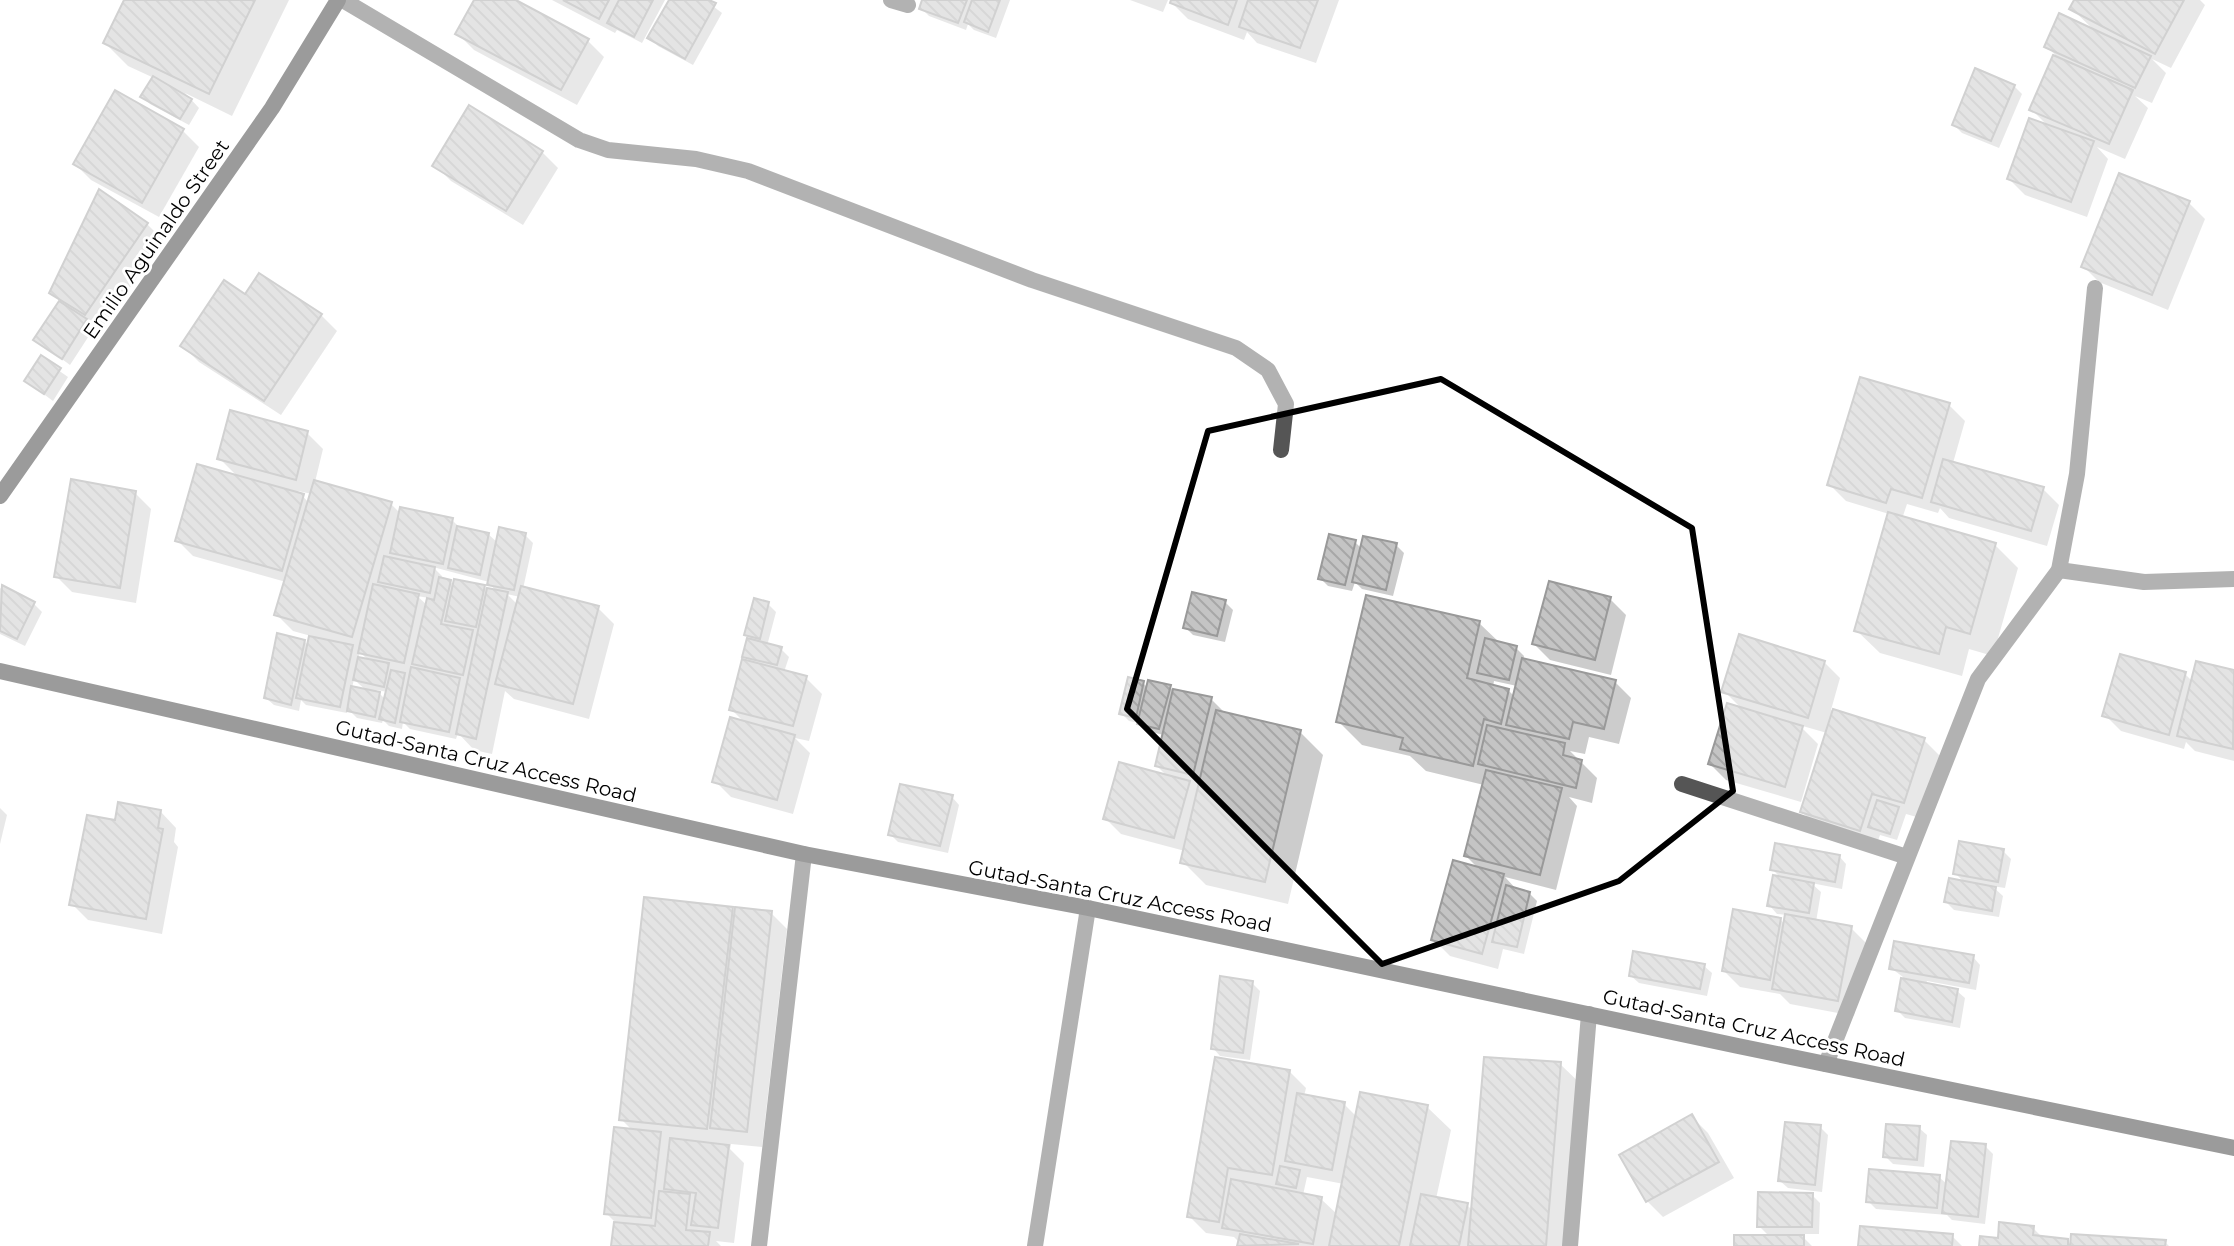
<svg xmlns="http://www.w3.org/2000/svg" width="2234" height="1246" font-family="Montserrat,sans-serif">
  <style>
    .shadow { fill: #0003; fill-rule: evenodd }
    .building { fill: url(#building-back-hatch); stroke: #999; stroke-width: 2 }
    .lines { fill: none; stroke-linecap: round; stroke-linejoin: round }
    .lane { stroke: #555; stroke-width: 16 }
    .street { stroke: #555; stroke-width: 16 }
    .secondary { stroke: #222; stroke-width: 16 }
    .marked { fill: none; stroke: #000; stroke-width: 6; stroke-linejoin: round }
    .labels { text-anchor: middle; stroke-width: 6; stroke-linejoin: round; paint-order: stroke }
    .street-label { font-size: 20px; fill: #000; stroke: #fff }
  </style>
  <defs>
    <pattern id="building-back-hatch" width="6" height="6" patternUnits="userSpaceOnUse" patternTransform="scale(2)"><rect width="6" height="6" fill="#c4c4c4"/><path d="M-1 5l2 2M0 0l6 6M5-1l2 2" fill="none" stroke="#a7a7a7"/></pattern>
  </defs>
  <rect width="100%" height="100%" fill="#fff"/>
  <g class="shadow">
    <polygon points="126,0 289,0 232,116 185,93 199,108 189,125 150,104 143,97 154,78 128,66 105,43"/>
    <polygon points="476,0 512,0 588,41 604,57 577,105 474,50 458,34"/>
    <polygon points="552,0 665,0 642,43 617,30 615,33"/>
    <polygon points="671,0 705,0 722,13 693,65 658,46 650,38"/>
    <polygon points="924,0 1010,0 996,38 974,30 968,24 966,30 929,16 921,8"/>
    <polygon points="1130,0 1168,0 1163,12"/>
    <polygon points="1173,0 1339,0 1316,63 1257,43 1247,32 1244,40 1188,19 1172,3"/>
    <polygon points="2077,0 2200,0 2205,5 2171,68 2152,59 2166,73 2152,103 2135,96 2148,108 2125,159 2097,147 2108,159 2087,217 2025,195 2009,179 2050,128 2031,109 2055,55 2047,46 2095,31 2072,9"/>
    <polygon points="2014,86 2022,94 1999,148 1962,133 1954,125"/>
    <polygon points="183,131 199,147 159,217 91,180 75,164"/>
    <polygon points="542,152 558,168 523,225 451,181 435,165"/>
    <polygon points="100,192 147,224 163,240 101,329 96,325 70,365 36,340 61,302 52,292"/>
    <polygon points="2189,203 2205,219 2168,310 2099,282 2083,266"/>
    <polygon points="245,297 321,315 337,331 281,415 199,362 183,346"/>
    <polygon points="41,358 68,377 53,401 26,381"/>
    <polygon points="1949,405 1965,421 1953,463 2043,489 2059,505 2047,546 1949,518 1940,508 1938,513 1907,504 1902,519 1995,545 2018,568 1993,656 1969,649 1962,676 1880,653 1856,630 1889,514 1846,501 1830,485"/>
    <path d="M 307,433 L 323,449 L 315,482 L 390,503 L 401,514 L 452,520 L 460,528 L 488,534 L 498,543 L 525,535 L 533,543 L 523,589 L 598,608 L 614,624 L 589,719 L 514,699 L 505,691 L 492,754 L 474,750 L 458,733 L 456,739 L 410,729 L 403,722 L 402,729 L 389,726 L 383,720 L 382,723 L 357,718 L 348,709 L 347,713 L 306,705 L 301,700 L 299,711 L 274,705 L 266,698 L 304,641 L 309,646 L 311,636 L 293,631 L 277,615 L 286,582 L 193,556 L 177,540 L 239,478 L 219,458 ZM 298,491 L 312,494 L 309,503 ZM 433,567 L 489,582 L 496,592 L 484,587 L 454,586 L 450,581 L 441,580 L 442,576 ZM 507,594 L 520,597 L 518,605 ZM 417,596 L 429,598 L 427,605 ZM 360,652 L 369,661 L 358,659 ZM 354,679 L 359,684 L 367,691 L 352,688 ZM 376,690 L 388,692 L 386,700 Z"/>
    <polygon points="135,493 151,509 136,603 72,592 56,576"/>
    <polygon points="1355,542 1362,549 1396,545 1404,553 1393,596 1362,589 1355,582 1352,591 1328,586 1320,578"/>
    <polygon points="0,588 34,604 42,612 25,646 0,634"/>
    <polygon points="1610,599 1626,615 1611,675 1550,660 1534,644"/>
    <polygon points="1225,602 1233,610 1225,642 1193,635 1185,627"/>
    <polygon points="768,604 776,612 767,646 781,649 789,657 784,672 806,678 822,694 809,741 795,738 810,753 793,814 731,797 715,781 745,723 732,710 752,664 744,656 754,642 746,634"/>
    <path d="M 1479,623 L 1501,644 L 1516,648 L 1524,656 L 1523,660 L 1615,682 L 1631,698 L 1619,744 L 1589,737 L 1585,754 L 1570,751 L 1597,778 L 1592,803 L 1569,797 L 1577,806 L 1556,890 L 1505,877 L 1518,891 L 1529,893 L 1537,901 L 1524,954 L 1503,949 L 1498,969 L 1450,956 L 1434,940 L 1479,869 L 1466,856 L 1484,785 L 1426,771 L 1410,756 L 1362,745 L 1338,721 ZM 1494,681 L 1517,686 L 1515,697 L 1508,690 L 1493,687 Z"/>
    <polygon points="1824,662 1840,678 1831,710 1924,740 1940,756 1920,818 1906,814 1897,840 1880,835 1876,846 1818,828 1802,812 1827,733 1799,725 1818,744 1801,802 1726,780 1710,764 1743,710 1724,691"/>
    <polygon points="2198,663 2234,672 2234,761 2195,751 2186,742 2184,749 2121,731 2105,715 2185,674 2193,682"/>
    <polygon points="1143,683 1148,688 1170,687 1174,691 1211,699 1227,715 1300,732 1323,755 1288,904 1206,885 1183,862 1185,851 1121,834 1105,818 1168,777 1157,766 1164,735 1147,731 1139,723 1129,721 1121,713"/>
    <polygon points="952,797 959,805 948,853 898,842 890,834"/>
    <polygon points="0,808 7,815 0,844"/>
    <polygon points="160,811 176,828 174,842 178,847 162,934 88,920 72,904 117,823"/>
    <polygon points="2003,851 2011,859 2005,888 1992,886 2003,896 1999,917 1954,910 1946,902 1965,883 1955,873"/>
    <polygon points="1839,856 1846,864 1842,889 1811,883 1821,892 1816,922 1851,928 1867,944 1854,1016 1790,1004 1780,994 1740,987 1724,971 1780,919 1785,925 1787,915 1777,914 1770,906 1782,879 1773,870"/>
    <polygon points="732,909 737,913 771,913 787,929 762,1147 731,1144 730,1149 744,1163 734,1243 716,1241 721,1246 613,1246 616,1223 606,1213 633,1131 621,1119"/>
    <polygon points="1973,957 1980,965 1976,990 1927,981 1926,985 1957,991 1965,998 1960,1028 1905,1018 1897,1010 1903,977 1891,968"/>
    <polygon points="1704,966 1712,973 1707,996 1639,983 1631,976"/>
    <polygon points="1252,983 1260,991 1250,1060 1220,1056 1213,1048"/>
    <path d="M 1560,1064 L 1584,1087 L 1570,1246 L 1239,1246 L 1240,1243 L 1234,1237 L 1206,1233 L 1189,1216 L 1290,1072 L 1306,1088 L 1304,1096 L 1344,1104 L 1357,1117 L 1427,1107 L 1451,1130 L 1436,1199 L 1467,1205 L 1473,1211 ZM 1307,1177 L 1344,1184 L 1338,1215 L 1321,1199 L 1303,1195 Z"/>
    <polygon points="1692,1117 1708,1133 1734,1178 1663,1217 1647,1201"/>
    <polygon points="1820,1127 1828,1135 1822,1192 1788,1188 1780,1181"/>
    <polygon points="1919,1128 1927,1135 1924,1167 1893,1164 1885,1156"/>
    <polygon points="1985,1146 1993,1154 1985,1224 1952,1220 1947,1215 1876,1209 1868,1201 1939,1177 1948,1185"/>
    <polygon points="1812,1195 1820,1203 1819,1234 1800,1234 1812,1246 1736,1246 1770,1237 1759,1226"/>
    <polygon points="2033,1228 2044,1239 2067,1241 2072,1246 2165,1242 2169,1246 1981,1246"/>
    <polygon points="1952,1236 1962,1246 1860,1246"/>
  </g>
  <g class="building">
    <polygon points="124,0 255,0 209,94 103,43"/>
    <polygon points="474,0 516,0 589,39 561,90 455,34"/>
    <polygon points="563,0 609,0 599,19"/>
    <polygon points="619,0 653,0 634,37 607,23"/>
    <polygon points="669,0 709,0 716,3 685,59 647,38"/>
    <polygon points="922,0 967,0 958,23 919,9"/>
    <polygon points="972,0 1000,0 988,32 964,22"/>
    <polygon points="1171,0 1237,0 1228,25 1170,3"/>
    <polygon points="1248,0 1318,0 1300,48 1239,27"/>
    <polygon points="2074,0 2184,0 2155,54 2069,9"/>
    <polygon points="2059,13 2151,56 2135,88 2044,47"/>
    <polygon points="2053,55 2133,90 2109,144 2029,110"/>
    <polygon points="1975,68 2015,85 1991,141 1952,125"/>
    <polygon points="153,76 192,99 180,119 140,97"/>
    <polygon points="115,90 184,129 142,203 73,164"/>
    <polygon points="469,105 543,151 506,211 432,166"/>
    <polygon points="2029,118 2094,141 2071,202 2007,179"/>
    <polygon points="2119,173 2190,201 2152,295 2081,267"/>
    <polygon points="99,189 148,223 85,315 49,293"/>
    <polygon points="259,273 322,314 264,401 180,346 224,280 245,294"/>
    <polygon points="59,301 87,319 62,359 33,340"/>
    <polygon points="41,355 61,368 44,394 24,381"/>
    <polygon points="1860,377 1950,403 1922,498 1891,489 1886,503 1827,485"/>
    <polygon points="230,410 308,431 296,480 217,459"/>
    <polygon points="1943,459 2044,487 2031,531 1931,502"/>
    <polygon points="197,464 304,494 282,571 175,541"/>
    <polygon points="71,479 136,491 120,588 54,577"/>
    <polygon points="314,480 392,502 352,637 274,615"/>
    <polygon points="400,507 453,518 443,564 390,553"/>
    <polygon points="1888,512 1996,543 1970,634 1946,627 1939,654 1854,631"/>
    <polygon points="457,526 489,533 480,575 448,568"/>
    <polygon points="499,527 526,533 514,590 487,585"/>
    <polygon points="1329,534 1356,540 1345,585 1318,579"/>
    <polygon points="1363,536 1397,543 1386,590 1352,582"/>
    <polygon points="384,556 435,567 430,593 378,582"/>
    <polygon points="439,577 451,580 441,624 473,630 463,675 412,664 427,598 434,600"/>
    <polygon points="454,579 485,585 476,627 445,621"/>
    <polygon points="1549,581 1611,597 1595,660 1532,644"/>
    <polygon points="373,584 419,594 404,663 358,653"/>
    <polygon points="2,585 35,602 17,639 0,631"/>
    <polygon points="521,586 599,606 573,704 495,684"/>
    <polygon points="487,588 508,592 476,739 456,734"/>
    <polygon points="1192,592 1226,600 1217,636 1183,628"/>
    <polygon points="1366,595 1480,621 1467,678 1509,689 1501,724 1484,719 1473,766 1400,749 1403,738 1336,722"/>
    <polygon points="754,598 769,602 760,639 744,635"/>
    <polygon points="277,633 305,640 291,705 264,698"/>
    <polygon points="1739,634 1825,661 1808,718 1721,692"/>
    <polygon points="309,636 353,645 340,707 296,698"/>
    <polygon points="747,638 782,647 777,665 742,657"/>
    <polygon points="1485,638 1517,646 1509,680 1477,673"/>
    <polygon points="2120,654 2186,672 2169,735 2102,716"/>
    <polygon points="358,657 389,663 384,687 353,680"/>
    <polygon points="1522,658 1616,680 1604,729 1573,722 1569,739 1506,725"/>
    <polygon points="742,659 807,676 793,726 729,710"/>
    <polygon points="2196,661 2234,670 2233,749 2177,736"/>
    <polygon points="411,667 460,678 449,732 400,722"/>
    <polygon points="391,670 405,673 395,723 379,719"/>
    <polygon points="1128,677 1144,681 1136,718 1119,714"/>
    <polygon points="1148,680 1171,685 1159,729 1137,724"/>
    <polygon points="351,686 380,692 375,717 347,711"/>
    <polygon points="1173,689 1212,697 1193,775 1155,766"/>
    <polygon points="1727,703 1803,726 1785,787 1708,764"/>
    <polygon points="1833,709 1925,738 1904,803 1872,794 1860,831 1800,812"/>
    <polygon points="1216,710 1301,730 1265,882 1180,863"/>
    <polygon points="730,717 795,735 777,800 712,782"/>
    <polygon points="1487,725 1565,743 1563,755 1582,760 1576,788 1478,764"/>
    <polygon points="1119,762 1190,781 1174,838 1103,819"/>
    <polygon points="1486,770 1562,788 1540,875 1464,856"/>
    <polygon points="900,784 953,795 940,846 888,835"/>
    <polygon points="1877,800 1899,807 1890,834 1868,827"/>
    <polygon points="118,802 161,810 158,828 163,829 146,919 69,905 87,815 115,820"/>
    <polygon points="1959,841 2004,849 1998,882 1953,874"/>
    <polygon points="1775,843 1840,855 1835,882 1770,870"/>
    <polygon points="1453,860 1504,874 1482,954 1431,940"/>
    <polygon points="1773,875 1814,883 1809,913 1767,906"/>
    <polygon points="1949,878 1996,887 1992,911 1944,902"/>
    <polygon points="1506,885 1530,892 1517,947 1492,942"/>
    <polygon points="644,897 733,907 707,1129 619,1120"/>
    <polygon points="735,907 772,911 747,1132 710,1128"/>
    <polygon points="1733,909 1781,918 1770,980 1722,971"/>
    <polygon points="1785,914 1852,926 1838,1001 1772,989"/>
    <polygon points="1894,941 1974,955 1969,983 1889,969"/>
    <polygon points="1633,951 1705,964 1700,989 1629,976"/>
    <polygon points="1220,976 1253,981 1243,1053 1211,1049"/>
    <polygon points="1901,978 1958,989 1952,1022 1895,1011"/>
    <polygon points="1215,1057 1290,1070 1272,1175 1228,1168 1219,1222 1187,1217"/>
    <polygon points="1484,1057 1561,1062 1546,1246 1468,1246"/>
    <polygon points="1360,1092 1428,1105 1399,1246 1329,1246"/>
    <polygon points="1297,1093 1345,1102 1332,1170 1285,1161"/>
    <polygon points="1692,1114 1719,1162 1646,1202 1619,1155"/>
    <polygon points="1785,1122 1821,1125 1815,1185 1778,1181"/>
    <polygon points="1886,1124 1920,1126 1917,1160 1883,1157"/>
    <polygon points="614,1127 661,1132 651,1218 604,1214"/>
    <polygon points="670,1138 729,1145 718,1228 691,1225 696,1193 664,1189"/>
    <polygon points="1951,1141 1986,1144 1978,1217 1942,1213"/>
    <polygon points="1280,1166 1300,1170 1296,1188 1276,1184"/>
    <polygon points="1869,1169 1940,1175 1937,1208 1866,1202"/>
    <polygon points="1231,1179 1322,1197 1313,1244 1222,1228"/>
    <polygon points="659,1191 690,1194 686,1230 710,1232 708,1246 611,1246 614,1222 655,1226"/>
    <polygon points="1758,1192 1813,1193 1812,1227 1757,1227"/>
    <polygon points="1421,1194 1468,1203 1459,1246 1410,1246"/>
    <polygon points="1999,1222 2034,1226 2033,1235 2068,1239 2068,1246 1979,1246 1980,1236 1998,1238"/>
    <polygon points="1860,1226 1953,1234 1952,1246 1858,1246"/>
    <polygon points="1240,1234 1299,1244 1237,1246"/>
    <polygon points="2071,1234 2166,1240 2165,1246 2070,1246"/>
    <rect x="1734" y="1235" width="70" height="11"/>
  </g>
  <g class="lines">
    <polyline class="lane" points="343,0 579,140 608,150 696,159 748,171 1032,280 1236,348 1268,370 1286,404 1281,450"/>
    <g class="street">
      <polyline points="891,0 908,5"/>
      <polyline points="2059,570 2144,582 2234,579"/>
      <polyline points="1682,784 1907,857"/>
      <polyline points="1826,1064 1978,679 2059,570 2077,474 2095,288"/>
      <polyline points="759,1246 804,854"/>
      <polyline points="1035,1246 1088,908"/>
      <polyline points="1570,1246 1589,1014"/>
    </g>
    <g class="secondary">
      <polyline points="0,496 272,108 338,0"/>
      <polyline points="0,671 804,854 1088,908 1738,1046 2234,1148"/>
    </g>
  </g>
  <path d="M0 0H2234V1246H0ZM 1441,379 L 1692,528 L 1733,791 L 1619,881 L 1382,964 L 1127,709 L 1208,431 Z" fill="#fff" fill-opacity=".55" fill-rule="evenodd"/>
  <path class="marked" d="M 1441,379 L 1692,528 L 1733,791 L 1619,881 L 1382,964 L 1127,709 L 1208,431 Z"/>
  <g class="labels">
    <g class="street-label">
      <text transform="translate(156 239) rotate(-55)" y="7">Emilio Aguinaldo Street</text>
      <text transform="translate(486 761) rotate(13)" y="7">Gutad-Santa Cruz Access Road</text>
      <text transform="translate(1120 896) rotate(11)" y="7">Gutad-Santa Cruz Access Road</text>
      <text transform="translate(1754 1028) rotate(12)" y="7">Gutad-Santa Cruz Access Road</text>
    </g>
  </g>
</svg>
